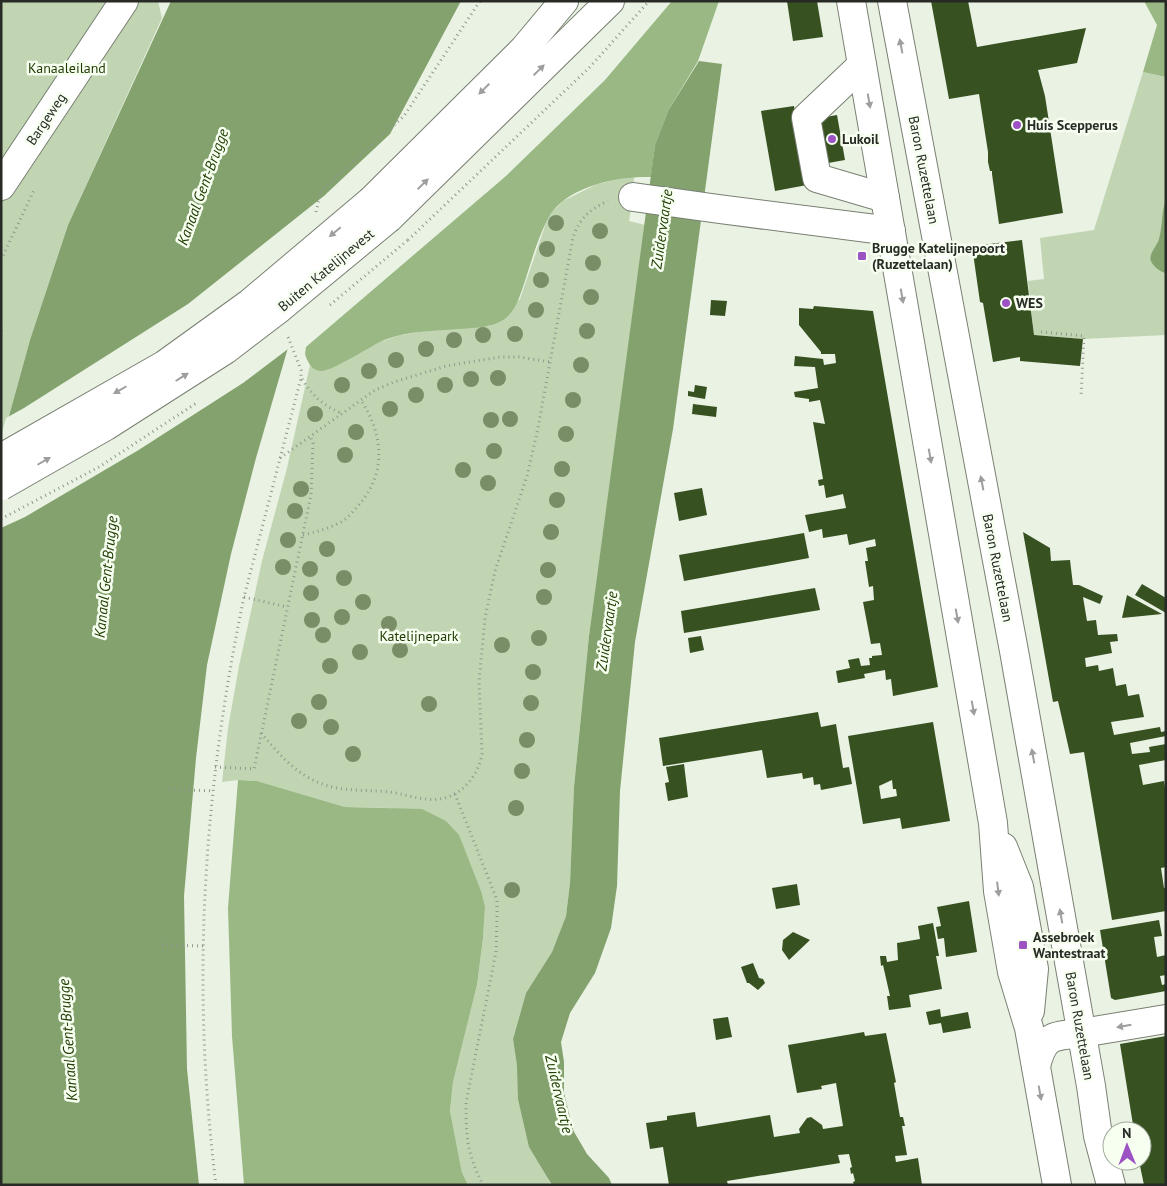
<svg xmlns="http://www.w3.org/2000/svg" width="1167" height="1186" font-family="'PT Sans',sans-serif">
  <style>
    .green { fill: #c1d5b3 }
    .forest { fill: #99b883 }
    .water { fill: #84a26e }
    .pier { fill: #e9f2e3 }
    .building { fill: #375121; fill-rule: evenodd }
    .lines { fill: none; stroke-linecap: round; stroke-linejoin: round }
    .minor-casing { stroke: #798073; stroke-width: 30 }
    .major-casing { stroke: #798073; stroke-width: 30 }
    .path { stroke: #91988d; stroke-width: 3; stroke-dasharray: 1 4; stroke-linecap: butt }
    .minor { stroke: #fff; stroke-width: 28 }
    .major { stroke: #fff; stroke-width: 28 }
    .major-bridge-casing { stroke: #798073; stroke-width: 30; stroke-linecap: butt }
    .path-bridge { stroke: #91988d; stroke-width: 3; stroke-dasharray: 1 4; stroke-linecap: butt }
    .major-bridge { stroke: #fff; stroke-width: 28 }
    .tree { fill: #798d66 }
    .oneway { fill: #9e9f9d }
    .poi-dot { fill: #9d52c4; stroke: #f6fff0; stroke-width: 2 }
    .labels { text-anchor: middle; stroke-width: 5; stroke-linejoin: round; paint-order: stroke }
    .park-label { font-size: 14px; fill: #1e3a00; stroke: #f6fff0 }
    .street-label { font-size: 14px; fill: #272a25; stroke: #f6fff0 }
    .poi-label { font-size: 14px; font-weight: bold; fill: #272a25; stroke: #f6fff0; text-anchor: start }
    .water-label { font-size: 15px; font-style: italic; fill: #223e04; stroke: #f6fff0 }
  </style>
  <rect width="100%" height="100%" fill="#e9f2e3"/>
  <g class="green">
    <polygon points="1,1 158,1 162,18 68,225 30,340 1,445"/>
    <polygon points="1143,72 1166,77 1166,335 1083,339 1034,335 1028,281 1044,279 1040,238 1094,230"/>
    <polygon points="634,176 633,197 629,221 645,225 589,636 574,787 570,883 566,916 552,952 526,993 513,1039 517,1066 549,1181 552,1185 468,1185 462,1174 450,1111 453,1082 477,985 483,938 485,907 391,808 345,807 257,781 238,780 222,782 228,728 239,666 262,561 287,468 310,365 316,370 322,371 333,367 380,342 397,336 419,332 492,325 520,299 546,223 553,211 563,201 597,184"/>
  </g>
  <g class="forest">
    <path d="M 672,1 L 719,1 L 698,61 L 668,111 L 655,145 L 651,177 C 620,176 573,185 553,211 C 541,227 531,262 525,281 C 520,295 516,312 503,320 C 490,328 473,328 458,329 C 434,331 410,331 387,339 C 371,345 335,370 322,371 C 312,372 307,361 305,354 L 306,347 L 506,176 L 605,80 Z"/>
    <polygon points="1144,1 1166,1 1166,77 1143,72 1157,25"/>
    <polygon points="238,780 257,781 345,807 422,809 446,821 459,835 481,891 485,907 483,938 477,985 453,1082 450,1111 462,1173 468,1185 244,1185 232,1036 228,908"/>
  </g>
  <g class="water">
    <polygon points="171,1 461,1 390,134 326,194 296,320 256,458 231,554 207,665 196,758 184,896 187,1069 199,1185 1,1185 1,445 30,340 68,225"/>
    <polygon points="699,61 722,64 673,429 635,642 620,791 617,886 611,928 595,973 570,1013 561,1042 564,1062 564,1093 573,1130 587,1154 609,1178 612,1185 552,1185 529,1147 518,1099 517,1066 513,1039 526,993 552,952 566,916 570,883 574,787 589,636 655,145 668,111"/>
    <path d="M 1166,199 L 1166,273 C 1160,272 1153,266 1151,261 C 1148,254 1158,245 1159,239 C 1163,225 1161,213 1166,199 Z"/>
  </g>
  <polygon class="pier" points="349,176 328,196 292,346 243,383 137,451 25,517 1,528 1,436 6,418 24,408 188,304"/>
  <g class="building">
    <polygon points="787,1 817,1 823,37 793,41"/>
    <polygon points="931,1 968,1 977,47 1086,28 1077,63 1038,70 1045,96 1063,213 999,224 992,174 992,171 990,171 988,162 988,152 979,94 949,99"/>
    <polygon points="794,106 807,185 775,191 761,111"/>
    <polygon points="837,115 845,160 817,165 809,120"/>
    <polygon points="1022,240 1034,335 1083,339 1080,366 1020,361 1020,357 993,362 983,303 980,302 972,246"/>
    <polygon points="711,300 727,301 725,316 710,315"/>
    <polygon points="814,306 873,311 938,687 893,696 891,679 886,680 885,670 864,674 865,678 838,683 836,671 850,668 848,660 859,658 861,666 870,665 869,658 872,658 872,656 882,655 880,643 871,644 863,602 874,600 873,586 869,587 865,561 868,561 866,548 876,546 875,539 849,545 847,534 823,538 822,529 809,532 805,515 846,508 843,494 826,498 824,485 819,486 818,480 823,479 813,422 825,424 820,400 809,402 809,399 795,397 794,392 818,388 815,367 794,366 795,356 823,359 824,365 836,363 835,354 821,354 821,352 799,325 799,308 813,309"/>
    <polygon points="695,385 707,387 705,399 688,396 688,391 694,392"/>
    <polygon points="693,404 717,407 716,417 692,414"/>
    <polygon points="702,488 707,515 679,521 674,493"/>
    <polygon points="1023,532 1050,548 1051,561 1070,560 1073,585 1079,585 1103,596 1100,604 1083,597 1087,621 1096,620 1098,635 1117,634 1118,641 1110,642 1112,653 1085,658 1086,667 1098,665 1099,671 1113,668 1116,686 1126,684 1128,696 1139,694 1144,717 1111,722 1114,735 1160,727 1161,732 1166,731 1166,736 1130,743 1132,754 1150,752 1149,747 1166,744 1166,760 1139,765 1143,785 1164,781 1166,794 1166,867 1161,868 1164,888 1166,888 1166,911 1112,920 1084,752 1070,754 1058,701 1053,702"/>
    <polygon points="804,533 809,558 684,581 679,555"/>
    <polygon points="1142,584 1166,598 1166,613 1135,595"/>
    <polygon points="815,588 820,610 684,633 681,611"/>
    <polygon points="1127,595 1162,614 1122,618"/>
    <polygon points="701,636 704,650 690,653 688,638"/>
    <polygon points="818,712 821,727 836,724 843,768 849,767 852,784 821,790 820,784 814,785 813,777 803,779 802,773 767,778 762,750 663,766 659,738"/>
    <path d="M 933,722 L 950,821 L 902,829 L 900,818 L 863,824 L 848,736 ZM 892,780 L 893,789 L 896,789 L 897,796 L 881,799 L 879,786 Z"/>
    <polygon points="684,764 688,797 668,801 665,783 669,782 666,767"/>
    <polygon points="797,884 800,905 776,909 772,888"/>
    <polygon points="969,901 977,952 946,957 944,938 938,939 936,927 941,926 937,907"/>
    <polygon points="1159,920 1162,936 1154,937 1157,957 1166,955 1166,975 1160,976 1162,985 1166,984 1166,991 1115,1000 1111,998 1100,930"/>
    <polygon points="933,923 939,956 936,956 942,989 909,995 911,1007 889,1010 887,996 890,996 883,965 881,966 880,956 886,956 887,962 898,960 897,943 920,939 918,926"/>
    <polygon points="793,932 810,940 789,960 782,950 783,940"/>
    <polygon points="753,963 759,978 763,979 765,983 758,990 749,983 747,983 741,967"/>
    <polygon points="940,1009 941,1017 968,1012 971,1028 943,1033 941,1023 929,1025 926,1012"/>
    <polygon points="728,1017 732,1037 716,1040 713,1019"/>
    <polygon points="864,1032 865,1036 886,1033 896,1082 894,1083 900,1117 903,1117 905,1126 902,1126 907,1155 895,1156 896,1162 918,1158 922,1185 854,1185 853,1182 855,1181 853,1173 851,1174 850,1168 852,1167 849,1154 838,1155 840,1163 727,1181 728,1185 669,1185 663,1147 650,1149 646,1123 667,1120 667,1116 695,1112 697,1127 770,1115 774,1137 800,1133 799,1129 807,1118 811,1117 822,1125 823,1129 843,1126 836,1083 821,1086 822,1089 797,1093 788,1045"/>
    <polygon points="1166,1036 1166,1185 1144,1185 1139,1161 1142,1161 1142,1131 1134,1131 1120,1044"/>
  </g>
  <g class="lines">
    <g class="minor-casing">
      <g id="minor">
        <polyline points="862,65 806,118 817,178 885,198"/>
        <polyline points="1,186 124,1"/>
        <polyline points="633,197 719,209 891,231"/>
        <polyline points="1082,1033 1166,1019"/>
      </g>
    </g>
    <g class="major-casing">
      <g id="major">
        <polyline points="851,1 993,823 998,891 1012,972 1029,1028 1057,1185"/>
        <polyline points="892,1 1014,651 1091,1086 1098,1136 1111,1185"/>
        <polyline points="372,200 524,49 564,1"/>
        <polyline points="389,218 610,1"/>
        <polyline points="1003,847 1019,887 1034,969 1030,1011"/>
        <path d="M 1036,1066 C 1044,1035 1052,1036 1082,1033"/>
      </g>
    </g>
    <g class="path">
      <polyline points="316,212 321,191 404,116 480,1"/>
      <polyline points="408,240 590,67 649,1"/>
      <polyline points="1,260 35,188"/>
      <polyline points="1,325 1,336"/>
      <polyline points="1041,332 1084,336 1081,397"/>
      <path d="M 302,379 C 312,395 323,406 341,413"/>
      <polyline points="280,458 375,390 394,382 446,366 500,357 519,357 550,362"/>
      <path d="M 303,535 C 317,532 330,528 343,521 C 350,516 356,508 362,501 C 387,469 382,433 361,400"/>
      <polyline points="244,597 287,607"/>
      <path d="M 261,733 C 276,750 290,768 311,779 C 337,793 360,789 389,792 C 401,793 413,798 426,799 C 455,803 477,781 482,754 L 479,682 L 485,618 L 495,571 L 527,476 L 538,428 L 573,237 C 580,218 590,209 608,201"/>
      <polyline points="215,767 254,769 311,495 313,443 310,436"/>
      <polyline points="169,789 213,791"/>
      <path d="M 455,794 L 497,900 L 497,917 L 496,952 L 466,1103 C 466,1137 467,1154 483,1185"/>
      <polyline points="162,945 203,946"/>
      <path d="M 216,1185 C 191,986 203,793 244,597 L 301,378 L 301,370 L 288,337"/>
    </g>
    <use href="#minor" class="minor"/>
    <use href="#major" class="major"/>
    <g class="major-bridge-casing">
      <g id="major-bridge">
        <polyline points="1,458 164,365 250,303 372,200"/>
        <polyline points="1,486 106,426 225,350 280,308 389,218"/>
      </g>
    </g>
    <g class="path-bridge">
      <polyline points="330,305 408,240"/>
      <polyline points="1,519 99,467 198,402"/>
    </g>
    <use href="#major-bridge" class="major-bridge"/>
  </g>
  <g class="tree">
    <circle cx="556" cy="223" r="8"/>
    <circle cx="600" cy="231" r="8"/>
    <circle cx="547" cy="249" r="8"/>
    <circle cx="593" cy="263" r="8"/>
    <circle cx="541" cy="280" r="8"/>
    <circle cx="591" cy="297" r="8"/>
    <circle cx="536" cy="310" r="8"/>
    <circle cx="587" cy="331" r="8"/>
    <circle cx="515" cy="334" r="8"/>
    <circle cx="483" cy="335" r="8"/>
    <circle cx="454" cy="340" r="8"/>
    <circle cx="426" cy="349" r="8"/>
    <circle cx="396" cy="360" r="8"/>
    <circle cx="581" cy="365" r="8"/>
    <circle cx="369" cy="371" r="8"/>
    <circle cx="498" cy="378" r="8"/>
    <circle cx="471" cy="379" r="8"/>
    <circle cx="342" cy="385" r="8"/>
    <circle cx="445" cy="385" r="8"/>
    <circle cx="416" cy="395" r="8"/>
    <circle cx="573" cy="400" r="8"/>
    <circle cx="390" cy="409" r="8"/>
    <circle cx="315" cy="414" r="8"/>
    <circle cx="510" cy="419" r="8"/>
    <circle cx="491" cy="420" r="8"/>
    <circle cx="356" cy="432" r="8"/>
    <circle cx="566" cy="434" r="8"/>
    <circle cx="494" cy="451" r="8"/>
    <circle cx="345" cy="455" r="8"/>
    <circle cx="562" cy="469" r="8"/>
    <circle cx="463" cy="470" r="8"/>
    <circle cx="488" cy="483" r="8"/>
    <circle cx="301" cy="489" r="8"/>
    <circle cx="557" cy="500" r="8"/>
    <circle cx="295" cy="511" r="8"/>
    <circle cx="551" cy="532" r="8"/>
    <circle cx="288" cy="540" r="8"/>
    <circle cx="327" cy="549" r="8"/>
    <circle cx="283" cy="567" r="8"/>
    <circle cx="310" cy="569" r="8"/>
    <circle cx="548" cy="570" r="8"/>
    <circle cx="344" cy="578" r="8"/>
    <circle cx="311" cy="593" r="8"/>
    <circle cx="544" cy="597" r="8"/>
    <circle cx="363" cy="602" r="8"/>
    <circle cx="342" cy="617" r="8"/>
    <circle cx="312" cy="620" r="8"/>
    <circle cx="389" cy="624" r="8"/>
    <circle cx="323" cy="635" r="8"/>
    <circle cx="539" cy="638" r="8"/>
    <circle cx="502" cy="645" r="8"/>
    <circle cx="400" cy="650" r="8"/>
    <circle cx="360" cy="652" r="8"/>
    <circle cx="330" cy="666" r="8"/>
    <circle cx="533" cy="672" r="8"/>
    <circle cx="319" cy="702" r="8"/>
    <circle cx="531" cy="703" r="8"/>
    <circle cx="429" cy="704" r="8"/>
    <circle cx="299" cy="721" r="8"/>
    <circle cx="331" cy="727" r="8"/>
    <circle cx="527" cy="740" r="8"/>
    <circle cx="353" cy="754" r="8"/>
    <circle cx="522" cy="771" r="8"/>
    <circle cx="516" cy="808" r="8"/>
    <circle cx="512" cy="890" r="8"/>
  </g>
  <defs><path id="oneway-solid" d="M-6-.8H1V-3.2L6.5 0L1 3.2V.8H-6Z" transform="scale(1.25)"/></defs>
  <g class="oneway">
    <use href="#oneway-solid" transform="translate(901 46) rotate(-101)"/>
    <use href="#oneway-solid" transform="translate(539 70) rotate(-44)"/>
    <use href="#oneway-solid" transform="translate(484 89) rotate(135)"/>
    <use href="#oneway-solid" transform="translate(869 101) rotate(80)"/>
    <use href="#oneway-solid" transform="translate(423 184) rotate(-44)"/>
    <use href="#oneway-solid" transform="translate(335 232) rotate(140)"/>
    <use href="#oneway-solid" transform="translate(902 296) rotate(80)"/>
    <use href="#oneway-solid" transform="translate(182 377) rotate(-32)"/>
    <use href="#oneway-solid" transform="translate(120 390) rotate(150)"/>
    <use href="#oneway-solid" transform="translate(930 456) rotate(80)"/>
    <use href="#oneway-solid" transform="translate(44 461) rotate(-30)"/>
    <use href="#oneway-solid" transform="translate(982 483) rotate(-101)"/>
    <use href="#oneway-solid" transform="translate(957 616) rotate(80)"/>
    <use href="#oneway-solid" transform="translate(973 708) rotate(80)"/>
    <use href="#oneway-solid" transform="translate(1033 756) rotate(-100)"/>
    <use href="#oneway-solid" transform="translate(998 889) rotate(83)"/>
    <use href="#oneway-solid" transform="translate(1061 916) rotate(-100)"/>
    <use href="#oneway-solid" transform="translate(1124 1026) rotate(170)"/>
    <use href="#oneway-solid" transform="translate(1040 1093) rotate(80)"/>
  </g>
  <g class="poi-dot">
    <circle cx="1017" cy="125" r="5"/>
    <circle cx="832" cy="139" r="5"/>
    <rect x="857" y="251" width="10" height="10" rx="2.5"/>
    <circle cx="1006" cy="303" r="5"/>
    <rect x="1018" y="940" width="10" height="10" rx="2.5"/>
  </g>
  <g class="labels">
    <g class="park-label">
      <text x="67" y="73">Kanaaleiland</text>
      <text x="419" y="641">Katelijnepark</text>
    </g>
    <g class="street-label">
      <text transform="translate(46 119) rotate(-56)" y="5">Bargeweg</text>
      <text transform="translate(924 170) rotate(79)" y="5">Baron Ruzettelaan</text>
      <text transform="translate(326 270) rotate(-40)" y="5">Buiten Katelijnevest</text>
      <text transform="translate(998 568) rotate(79)" y="5">Baron Ruzettelaan</text>
      <text transform="translate(1080 1026) rotate(80)" y="5">Baron Ruzettelaan</text>
    </g>
    <g class="poi-label">
      <text x="1027" y="130">Huis Scepperus</text>
      <text x="842" y="144">Lukoil</text>
      <text x="872" y="253">Brugge Katelijnepoort<tspan x="872" dy="16">(Ruzettelaan)</tspan></text>
      <text x="1016" y="308">WES</text>
      <text x="1033" y="942">Assebroek<tspan x="1033" dy="16">Wantestraat</tspan></text>
    </g>
    <g class="water-label">
      <text transform="translate(203 187) rotate(-70)" y="5">Kanaal Gent-Brugge</text>
      <text transform="translate(662 229) rotate(-82)" y="5">Zuidervaartje</text>
      <text transform="translate(106 577) rotate(-84)" y="5">Kanaal Gent-Brugge</text>
      <text transform="translate(607 631) rotate(-82)" y="5">Zuidervaartje</text>
      <text transform="translate(68 1040) rotate(-94)" y="5">Kanaal Gent-Brugge</text>
      <text transform="translate(559 1094) rotate(77)" y="5">Zuidervaartje</text>
    </g>
  </g>
  <rect width="1167" height="1186" fill="none" stroke="#272a25" stroke-width="5"/>
  <g transform="translate(1127 1146) rotate(359)"><circle r="24" fill="#f6fff0" stroke="#a3aa9f"/>
  <path d="M0-4L9 19L0 12L-9 19Z" fill="#9d52c4"/>
  <text y="-8" font-size="14" font-weight="bold" text-anchor="middle" fill="#272a25">N</text>
  </g>
</svg>
